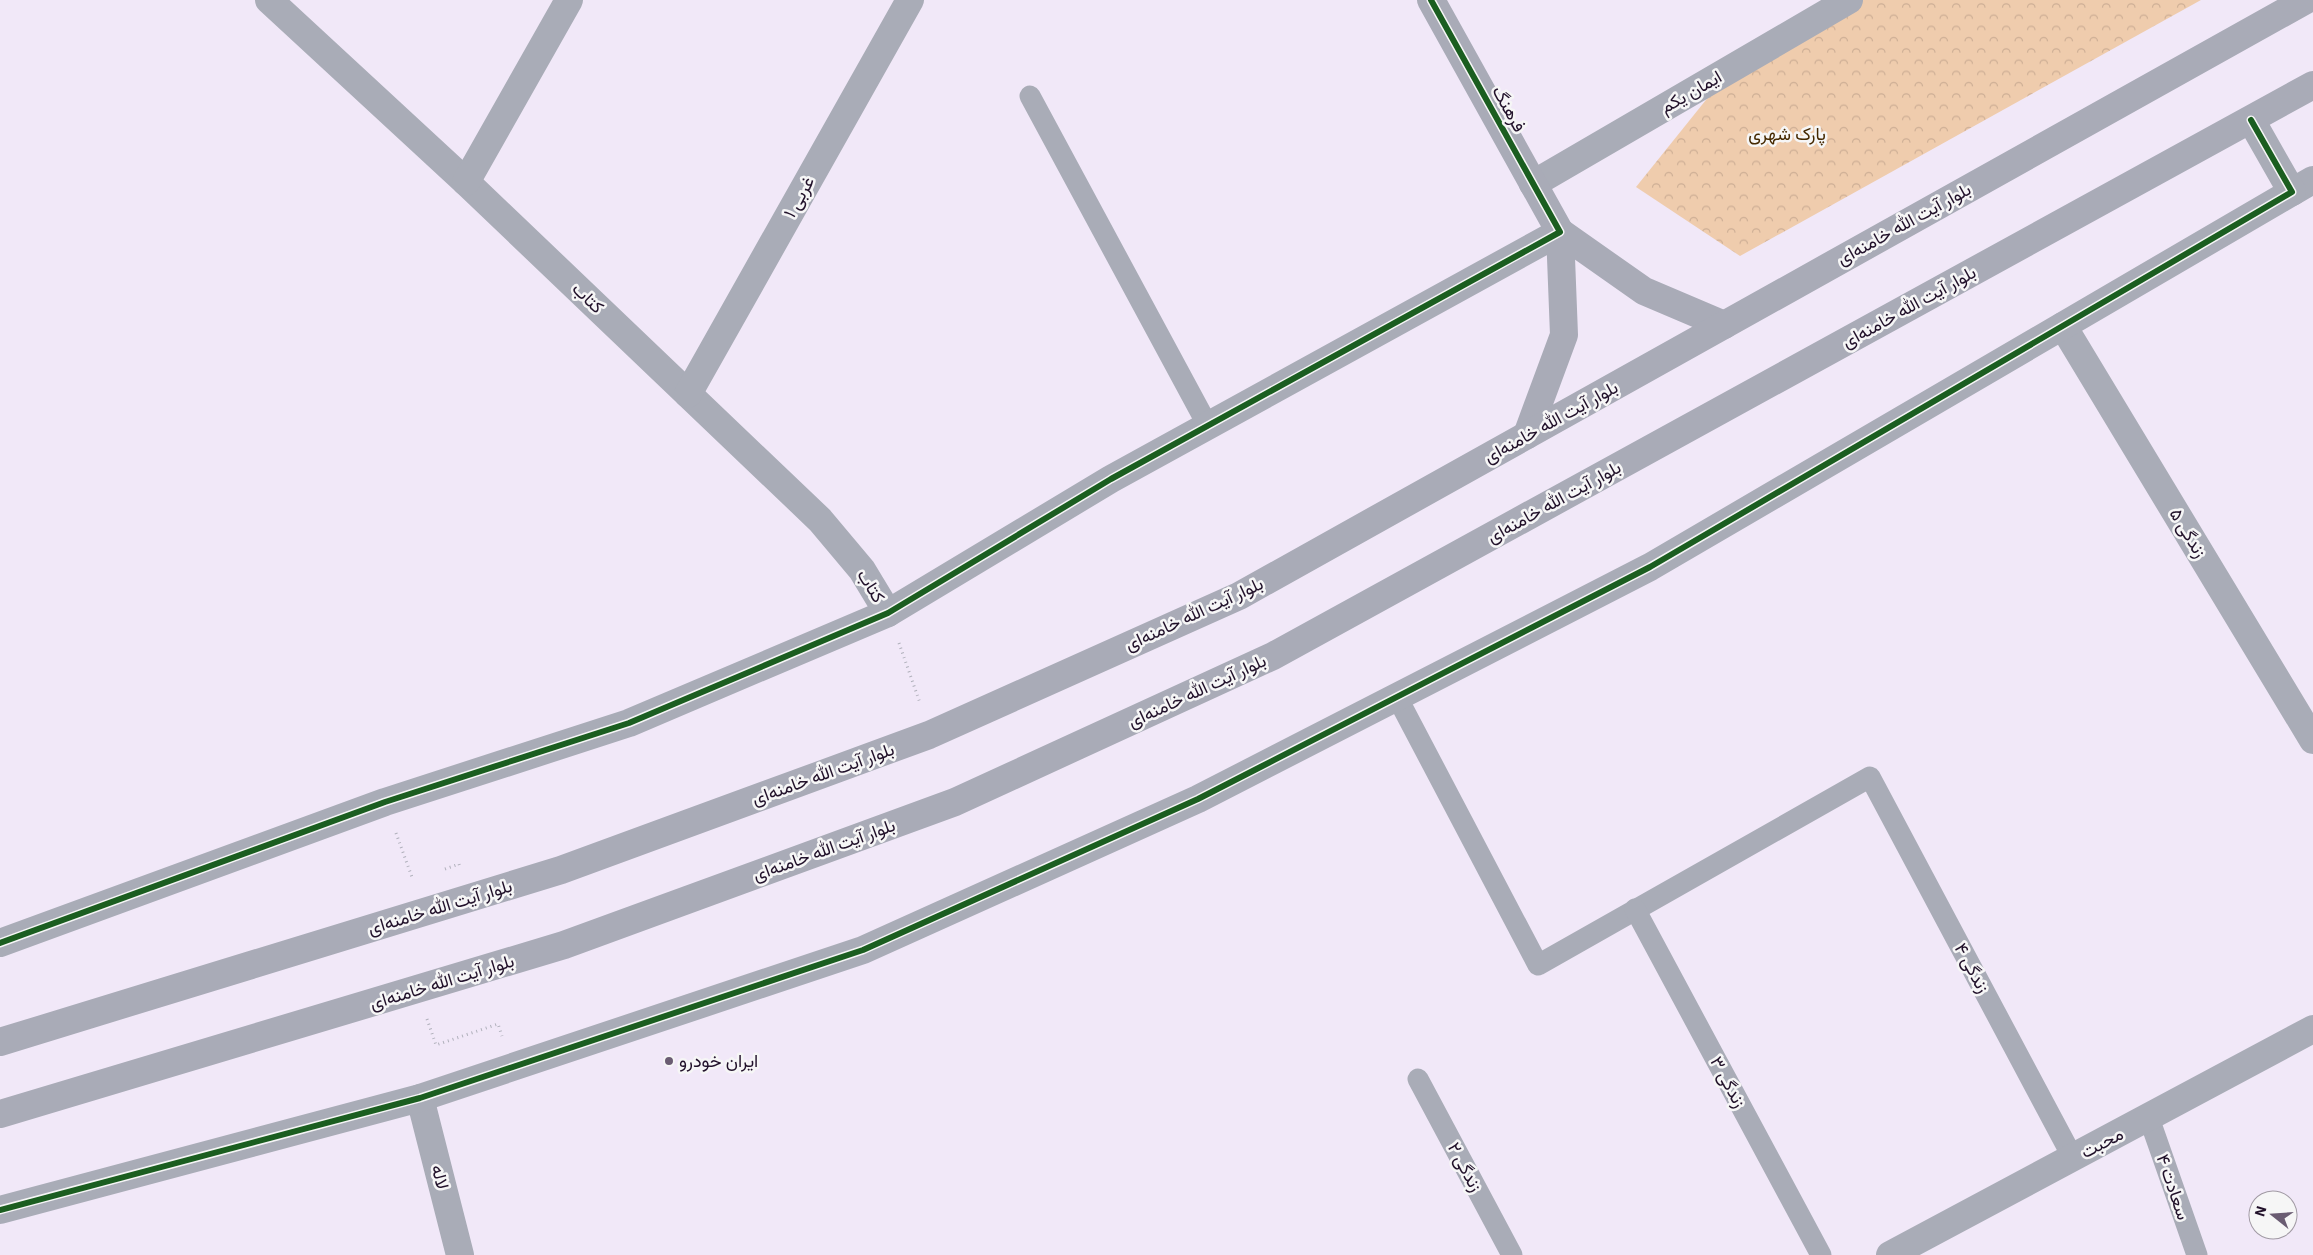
<svg xmlns="http://www.w3.org/2000/svg" width="2313" height="1255" font-family="'IBM Plex Sans',Vazirmatn,sans-serif">
  <style>
    .park { fill: url(#park-crowns) }
    .lines { fill: none; stroke-linecap: round; stroke-linejoin: round }
    .path { stroke: #b0b0bb; stroke-width: 3; stroke-dasharray: 1 4; stroke-linecap: butt }
    .lane { stroke: #a9acb7; stroke-width: 21 }
    .street { stroke: #a9acb7; stroke-width: 28 }
    .secondary { stroke: #a9abb7; stroke-width: 28 }
    .cycleway-casing { stroke: #f6f6f6; stroke-width: 9 }
    .cycleway { stroke: #1b5e20; stroke-width: 6 }
    .poi-dot { fill: #6a5c72; stroke: #f6f6f6; stroke-width: 2 }
    .labels { text-anchor: middle; stroke-width: 5; stroke-linejoin: round; paint-order: stroke }
    .street-label { font-size: 18px; fill: #21112a; stroke: #f6f6f6 }
    .park-label { font-size: 18px; fill: #452900; stroke: #f6f6f6 }
    .poi-label { font-size: 18px; fill: #21112a; stroke: #f6f6f6; text-anchor: start }
  </style>
  <defs>
    <pattern id="park-crowns" width="20" height="18" patternUnits="userSpaceOnUse" patternTransform="scale(1.25)"><rect width="20" height="18" fill="#efccad"/><path d="M2 6a3 3 0 1 1 6 0M12 15a3 3 0 1 1 6 0" fill="none" stroke="#cdae95"/></pattern>
  </defs>
  <rect width="100%" height="100%" fill="#f1e8f8"/>
  <polygon class="park" points="1857,0 2201,0 1740,256 1636,187 1730,70"/>
  <g class="lines">
    <g class="path">
      <polyline points="899,643 920,703"/>
      <polyline points="396,833 413,880"/>
      <polyline points="445,869 459,864 460,867"/>
      <polyline points="427,1019 436,1045 498,1024 502,1036"/>
    </g>
    <g class="lane">
      <polyline points="1030,96 1208,426"/>
      <polyline points="1397,697 1538,965 1870,777 2073,1158"/>
      <polyline points="1635,909 1821,1255"/>
      <polyline points="1418,1079 1512,1255"/>
      <polyline points="2149,1118 2197,1255"/>
    </g>
    <g class="street">
      <polyline points="269,0 466,182 820,520 862,570 888,613"/>
      <polyline points="466,182 569,0"/>
      <polyline points="1533,184 1849,0"/>
      <polyline points="2292,192 2313,180"/>
      <polyline points="2063,326 2313,740"/>
      <polyline points="688,394 910,0"/>
      <polyline points="0,943 385,802 629,723 888,613 1111,479 1560,232"/>
      <polyline points="420,1098 460,1255"/>
      <polyline points="0,1210 420,1098 863,950 1198,799 1650,567 2292,192 2251,120"/>
      <polyline points="1890,1255 2313,1029"/>
    </g>
    <g class="secondary">
      <polyline points="1431,0 1560,232"/>
      <polyline points="1527,435 1564,335 1560,232 1644,291 1724,325"/>
      <polyline points="0,1042 561,870 929,735 1239,596 2306,0"/>
      <polyline points="0,1114 564,945 955,802 1273,656 2313,85"/>
    </g>
    <g class="cycleway-casing">
      <g id="cycleway">
        <polyline points="0,943 385,802 629,723 888,613 1111,479 1560,232 1431,0"/>
        <polyline points="0,1210 420,1098 863,950 1198,799 1650,567 2292,192 2251,120"/>
      </g>
    </g>
    <use href="#cycleway" class="cycleway"/>
  </g>
  <circle class="poi-dot" cx="669" cy="1061" r="5"/>
  <g class="labels">
    <g class="street-label">
      <text transform="translate(1691 92) rotate(-30)" y="6">ایمان یکم</text>
      <text transform="translate(1509 109) rotate(61)" y="6">فرهنگ</text>
      <text transform="translate(799 197) rotate(-61)" y="6">غربی ۱</text>
      <text transform="translate(1904 224) rotate(-29)" y="6">بلوار آیت‌ الله خامنه‌ای</text>
      <text transform="translate(588 298) rotate(44)" y="6">کتاب</text>
      <text transform="translate(1909 307) rotate(-29)" y="6">بلوار آیت الله خامنه‌ای</text>
      <text transform="translate(1551 422) rotate(-29)" y="6">بلوار آیت‌ الله خامنه‌ای</text>
      <text transform="translate(1554 502) rotate(-29)" y="6">بلوار آیت الله خامنه‌ای</text>
      <text transform="translate(2188 533) rotate(59)" y="6">زندگی ۵</text>
      <text transform="translate(871 586) rotate(58)" y="6">کتاب</text>
      <text transform="translate(1194 614) rotate(-25)" y="6">بلوار آیت‌ الله خامنه‌ای</text>
      <text transform="translate(1197 691) rotate(-25)" y="6">بلوار آیت الله خامنه‌ای</text>
      <text transform="translate(823 774) rotate(-20)" y="6">بلوار آیت‌ الله خامنه‌ای</text>
      <text transform="translate(824 850) rotate(-20)" y="6">بلوار آیت الله خامنه‌ای</text>
      <text transform="translate(440 907) rotate(-17)" y="6">بلوار آیت‌ الله خامنه‌ای</text>
      <text transform="translate(1972 968) rotate(62)" y="6">زندگی ۴</text>
      <text transform="translate(442 982) rotate(-17)" y="6">بلوار آیت الله خامنه‌ای</text>
      <text transform="translate(1728 1082) rotate(62)" y="6">زندگی ۳</text>
      <text transform="translate(2102 1143) rotate(-28)" y="6">محبت</text>
      <text transform="translate(1465 1167) rotate(62)" y="6">زندگی ۲</text>
      <text transform="translate(440 1177) rotate(76)" y="6">لاله</text>
      <text transform="translate(2173 1187) rotate(71)" y="6">سعادت ۴</text>
    </g>
    <g class="park-label">
      <text x="1787" y="140">پارک شهری</text>
    </g>
    <g class="poi-label">
      <text x="679" y="1067">ایران خودرو</text>
    </g>
  </g>
  <g transform="translate(2273 1215) rotate(287)"><circle r="24" fill="#f6f6f6" stroke="#a19aa4"/>
  <path d="M0-4L9 19L0 12L-9 19Z" fill="#6a5c72"/>
  <text y="-8" font-size="14" font-weight="bold" text-anchor="middle" fill="#21112a">N</text>
  </g>
</svg>
